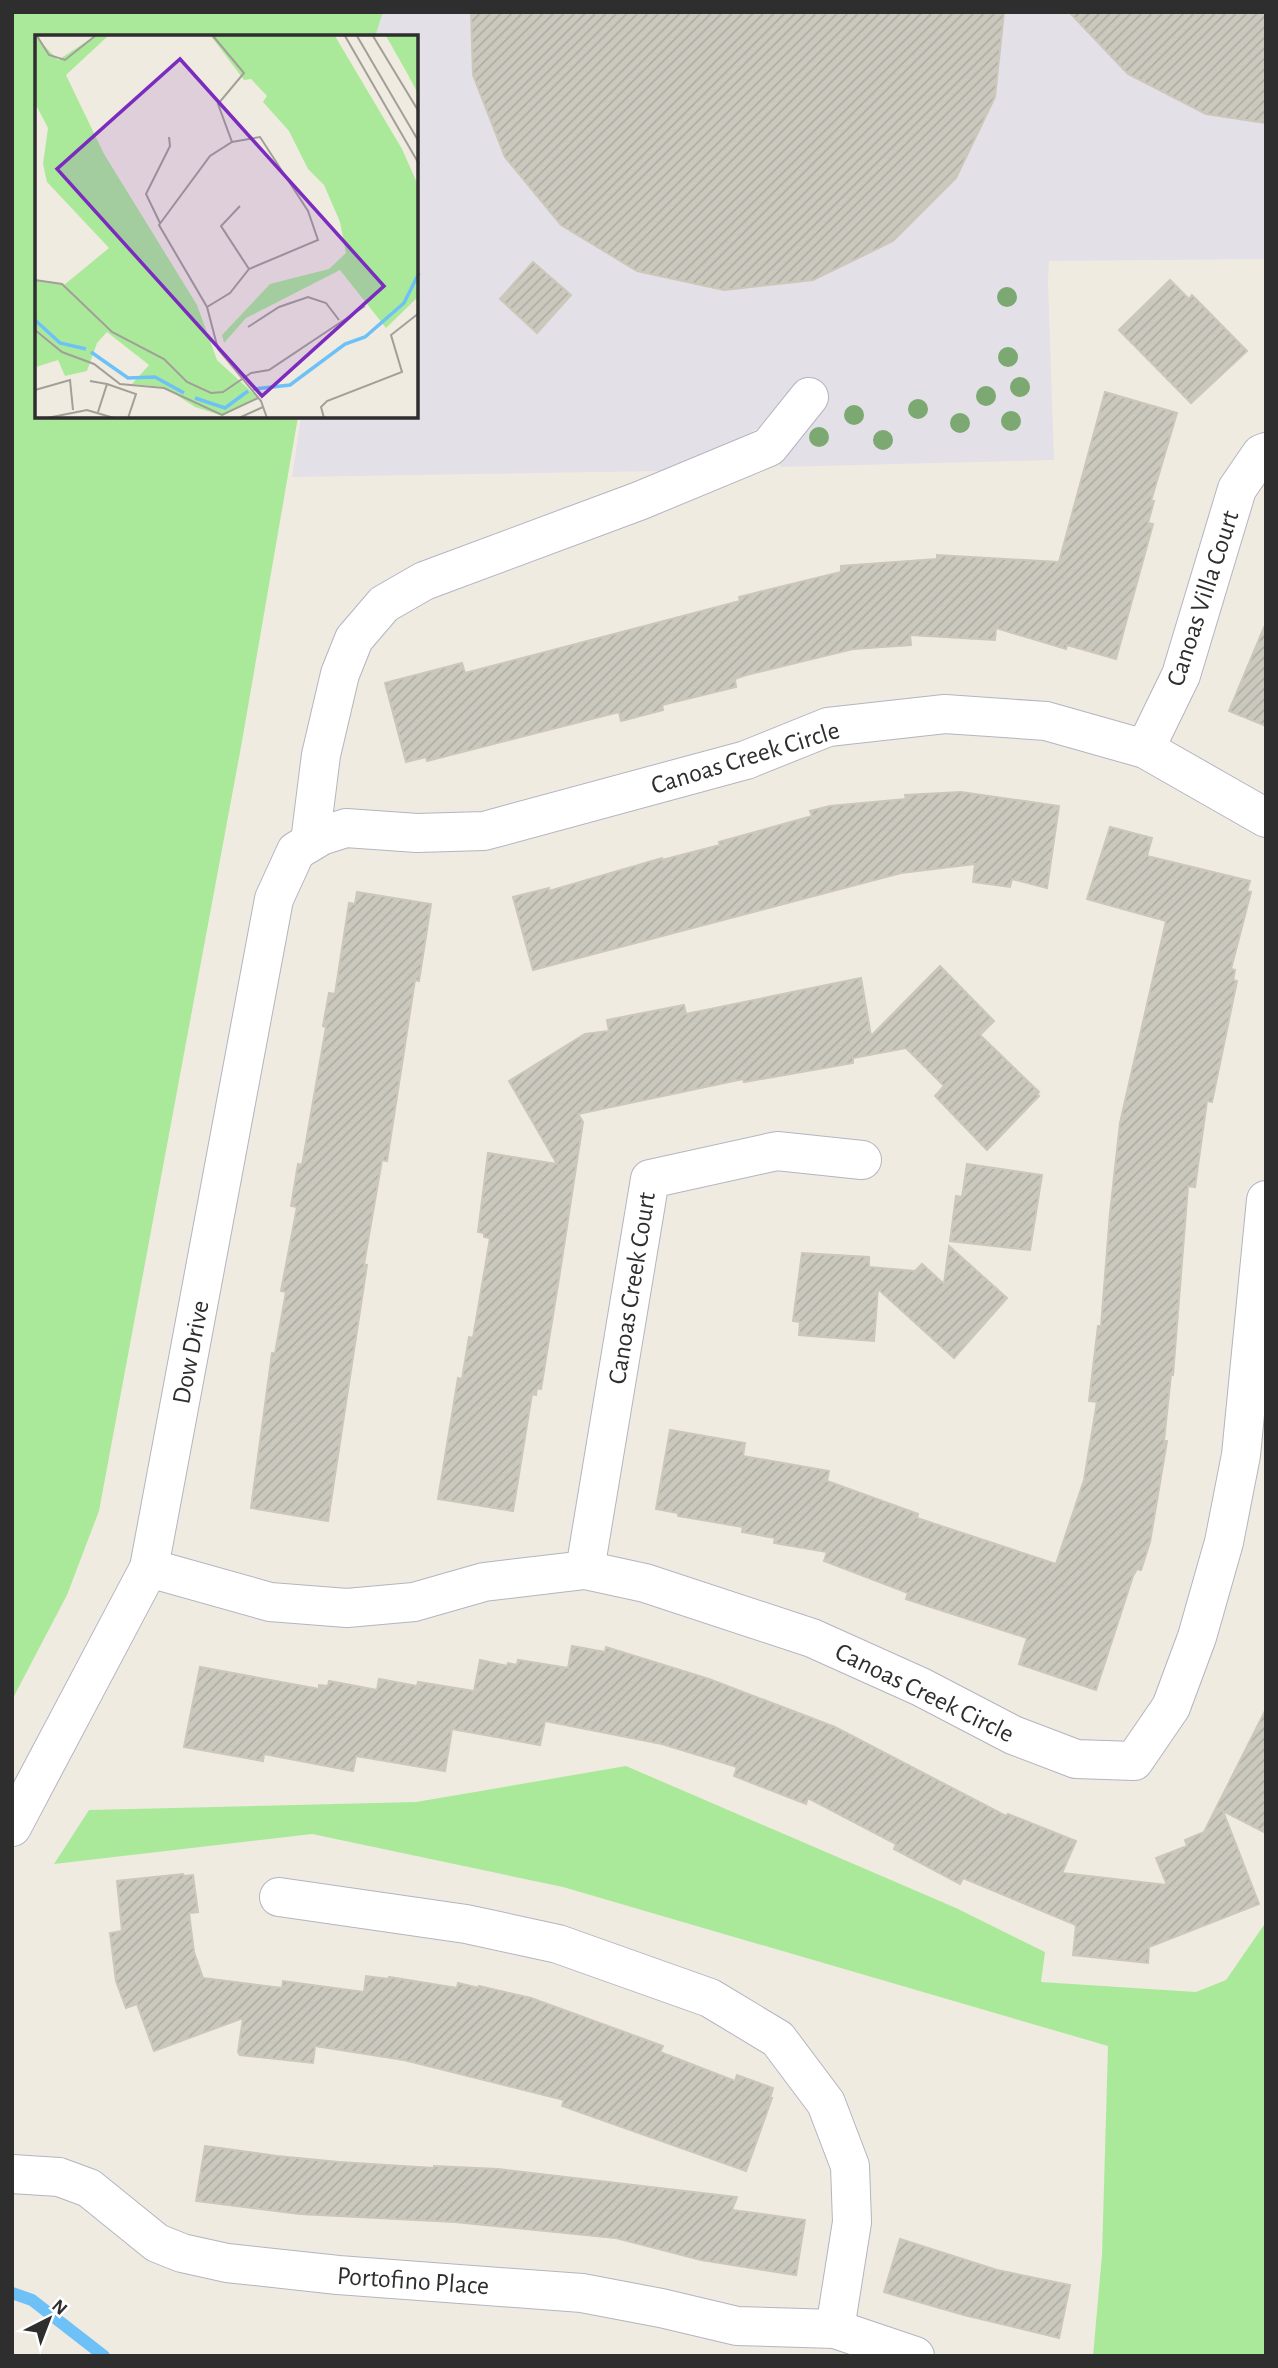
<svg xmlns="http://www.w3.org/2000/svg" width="1278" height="2368" font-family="'Alegreya Sans',sans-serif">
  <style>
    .industrial { fill: #e4e0e8 }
    .grass { fill: #abe99a }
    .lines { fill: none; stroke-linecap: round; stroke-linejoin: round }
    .stream { stroke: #6ec1f7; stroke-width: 12 }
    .building { fill: url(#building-hatch); stroke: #ccc7b9; stroke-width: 2 }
    .minor-casing { stroke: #b4b4c2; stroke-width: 40 }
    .minor { stroke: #fff; stroke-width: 38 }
    .tree { fill: #7ca871 }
    .labels { text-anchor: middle; stroke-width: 6; stroke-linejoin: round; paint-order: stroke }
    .street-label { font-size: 26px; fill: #2e2e2e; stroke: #fff }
    .inset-river { fill: none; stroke: #6ec1f7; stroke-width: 3.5 }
    .inset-road { fill: none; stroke: #a29f99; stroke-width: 2 }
    .view { fill: #7b2cbf; fill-opacity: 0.15; stroke: #7b2cbf; stroke-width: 3.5 }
    .inset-edge { fill: none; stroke: #2e2e2e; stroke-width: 3.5 }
  </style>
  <defs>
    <pattern id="building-hatch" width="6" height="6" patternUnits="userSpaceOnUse" patternTransform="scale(1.75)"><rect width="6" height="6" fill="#cbc9be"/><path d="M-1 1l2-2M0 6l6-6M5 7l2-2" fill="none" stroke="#afada4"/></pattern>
  </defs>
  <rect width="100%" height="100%" fill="#f0ebe0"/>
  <polygon class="industrial" points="383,12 1266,12 1266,259 1049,261 1048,282 1054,460 781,467 756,429 740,440 663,471 292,477 301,417 416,416 416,37 375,37"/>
  <g class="grass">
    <polygon points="12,12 383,12 375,37 37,37 37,416 298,417 241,747 99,1511 67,1595 12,1700"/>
    <polygon points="626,1766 956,1908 1045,1952 1041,1982 1196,1992 1226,1980 1266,1922 1266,2356 1093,2356 1102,2255 1108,2046 563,1887 312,1834 54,1864 89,1810 416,1802"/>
  </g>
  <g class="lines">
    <polyline class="stream" points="12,2293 32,2300 104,2356"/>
  </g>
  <g class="building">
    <polygon points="471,12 1004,12 995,97 956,178 893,241 813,280 724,290 637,271 561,225 505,157 473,75"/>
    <polygon points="1069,12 1266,12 1266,123 1206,114 1128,74"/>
    <polygon points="533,262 571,295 537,333 500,299"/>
    <polygon points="1170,280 1189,299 1192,295 1247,351 1191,403 1119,330"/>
    <polygon points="1105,392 1177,413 1151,501 1154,501 1148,523 1153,524 1116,659 1067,645 1066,649 996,628 995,640 910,635 911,645 853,649 746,675 735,679 736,687 662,705 663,710 621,721 619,712 427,761 426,757 406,762 385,683 462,663 465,673 740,601 739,597 841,572 841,566 937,559 937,555 1059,562"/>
    <polygon points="1265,625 1266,625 1266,726 1229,711"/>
    <polygon points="961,792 1059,806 1047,888 1012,879 1010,887 973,882 975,864 901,873 533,970 513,897 549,888 549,891 662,858 662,860 720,845 719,842 812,816 810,811 830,806 906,799 905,795"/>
    <polygon points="1110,827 1152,838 1147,856 1250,881 1247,891 1251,892 1231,969 1235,970 1233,980 1237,981 1212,1102 1207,1101 1195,1187 1188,1186 1173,1375 1171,1375 1164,1441 1167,1441 1150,1542 1141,1570 1137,1569 1133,1576 1096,1690 1019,1664 1027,1638 906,1599 908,1593 824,1561 827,1552 774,1543 775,1538 742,1532 743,1527 678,1516 678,1513 656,1509 670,1430 745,1443 743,1456 829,1471 827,1481 918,1514 917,1518 1056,1564 1084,1480 1097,1402 1089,1401 1098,1326 1101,1326 1110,1213 1120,1123 1166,921 1087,899"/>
    <polygon points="357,892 431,904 419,981 415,980 387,1161 382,1160 364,1264 367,1265 328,1521 251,1508 272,1353 275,1353 286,1292 281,1291 297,1207 291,1206 298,1164 302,1165 326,1027 323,1026 329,993 335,994 349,903 355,904"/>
    <polygon points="940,966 994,1021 980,1035 1039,1092 1037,1095 1039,1096 987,1150 935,1096 944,1086 906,1048 853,1058 853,1063 744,1082 743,1079 578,1114 583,1122 560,1272 541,1389 537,1388 536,1395 532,1394 513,1511 438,1499 458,1378 462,1379 469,1337 473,1338 490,1238 484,1237 484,1233 478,1232 488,1153 557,1164 509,1081 585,1034 609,1031 607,1020 684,1005 686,1014 861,978 871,1036"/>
    <polygon points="967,1164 1042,1175 1030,1250 950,1241 956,1196 962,1197"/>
    <polygon points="949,1246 1007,1298 954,1358 878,1289 874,1341 799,1335 800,1322 793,1321 802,1253 869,1257 869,1267 915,1271 922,1264 944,1284"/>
    <polygon points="572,1646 605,1652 606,1647 709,1679 835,1727 1006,1816 1008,1814 1076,1841 1062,1873 1167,1885 1156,1858 1187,1846 1185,1840 1204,1832 1266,1709 1266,1833 1223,1811 1259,1904 1149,1947 1148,1963 1073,1955 1076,1925 963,1878 960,1884 894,1849 896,1844 808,1798 806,1804 734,1776 737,1767 662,1744 545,1721 540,1745 452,1729 445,1771 356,1756 353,1771 264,1754 263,1761 184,1747 200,1667 319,1689 319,1685 328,1686 329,1681 377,1690 379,1679 417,1686 418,1682 474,1691 480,1660 507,1666 508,1663 517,1665 518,1660 568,1668"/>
    <polygon points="183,1874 184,1876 193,1875 198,1912 189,1913 194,1952 203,1978 282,1988 283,1981 364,1992 366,1976 389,1979 389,1977 457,1988 458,1983 479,1988 479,1986 531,1998 663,2046 660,2052 735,2081 737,2075 773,2088 770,2098 772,2098 746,2171 562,2106 564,2100 404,2060 315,2046 313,2063 240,2055 238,2052 243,2018 154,2051 137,2004 126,2008 116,1981 110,1933 122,1931 117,1881"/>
    <polygon points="205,2146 277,2156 339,2162 434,2168 434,2166 498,2169 737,2197 732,2210 805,2220 796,2275 701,2260 616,2238 455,2222 300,2214 196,2201"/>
    <polygon points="900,2239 997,2270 1070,2285 1059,2338 964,2315 884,2292"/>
  </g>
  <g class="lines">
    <g class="minor-casing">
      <g id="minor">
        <polyline points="1145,749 1181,675 1237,489 1261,454 1266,452"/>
        <polyline points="310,842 321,755 340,674 354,639 384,604 424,581 639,501 769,447 809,397"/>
        <polyline points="149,1568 270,1602 347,1608 414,1602 484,1582 585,1570 645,1583 812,1638 921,1687 1013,1735 1076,1759 1134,1761 1171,1707 1197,1637 1224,1542 1241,1455 1266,1200"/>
        <polyline points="585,1570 650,1179 777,1151 862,1160"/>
        <polyline points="12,1827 149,1568 274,899 296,851 321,836 346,828 417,833 484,831 746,760 828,727 945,714 1046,721 1145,749 1266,818"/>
        <polyline points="279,1897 466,1924 558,1944 710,1998 778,2039 826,2103 850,2166 852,2222 835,2329"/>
        <polyline points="12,2174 59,2177 89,2188 157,2243 182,2253 227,2263 338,2275 582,2293 661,2308 737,2326 835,2329 915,2356"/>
      </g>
    </g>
    <use href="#minor" class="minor"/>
  </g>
  <g class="tree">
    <circle cx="1007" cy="297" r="10"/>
    <circle cx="1008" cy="357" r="10"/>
    <circle cx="1020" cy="387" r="10"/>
    <circle cx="986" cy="396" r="10"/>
    <circle cx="918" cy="409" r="10"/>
    <circle cx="854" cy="415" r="10"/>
    <circle cx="1011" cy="421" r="10"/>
    <circle cx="960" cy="423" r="10"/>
    <circle cx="819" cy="437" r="10"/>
    <circle cx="883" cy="440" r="10"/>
  </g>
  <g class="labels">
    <g class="street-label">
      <text transform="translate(1202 598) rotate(-72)" y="9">Canoas Villa Court</text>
      <text transform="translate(745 757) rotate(-17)" y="9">Canoas Creek Circle</text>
      <text transform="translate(631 1288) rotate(-81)" y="9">Canoas Creek Court</text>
      <text transform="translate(190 1352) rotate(-79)" y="9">Dow Drive</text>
      <text transform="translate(925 1692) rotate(26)" y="9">Canoas Creek Circle</text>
      <text transform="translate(413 2280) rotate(4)" y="9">Portofino Place</text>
    </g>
  </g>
  <g transform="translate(35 35)">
    <rect width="383" height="383" fill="#f0ebe0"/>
    <path d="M 0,1 L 23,25 L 60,1 L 73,1 L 31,40 L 69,119 L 162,270 L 182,325 L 222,362 L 188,381 L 160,372 L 129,352 L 97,349 L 114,330 L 72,297 L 62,308 L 52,336 L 30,341 L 23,325 L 1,332 L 0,245 L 29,250 L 74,213 L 12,147 L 8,129 L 13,93 L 0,68 ZM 176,1 L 300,1 L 367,114 L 383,150 L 383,262 L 351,293 L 305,235 L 211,283 L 189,308 L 187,300 L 235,249 L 294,234 L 311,218 L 305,187 L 289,150 L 273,134 L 254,96 L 228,67 L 232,61 L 216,44 L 209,45 ZM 351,1 L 383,1 L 383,59 L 372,38 Z" fill="#abe99a"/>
    <path class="inset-river" d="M 0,285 L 25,308 L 51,314M 56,317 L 93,343 L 120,342 L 149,358M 218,354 L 255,350 L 310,309 L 330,302 L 369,268 L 384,238M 160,363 L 190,373 L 213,356"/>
    <path class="inset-road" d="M 2,1 L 14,20 L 30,25 L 60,1M 178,1 L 209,38 L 183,69 L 197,107M 310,1 L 384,129M 322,1 L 384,107M 338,1 L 384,77M 205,171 L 186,191 L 214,234M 125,188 L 111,159 L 135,111 L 134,102M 0,245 L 27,249 L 77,297 L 129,324 L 152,347 L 176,358 L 188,357 L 216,338 L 234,335 L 330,271M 172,272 L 195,258 L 214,234 L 283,205 L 273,176 L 225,102 L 197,107 L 175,121 L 124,190 L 172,272 L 183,314 L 226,366 L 232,383M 213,292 L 244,272 L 273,262 L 291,268 L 304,285M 0,295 L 27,317 L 59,329 L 85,349 L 129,353 L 187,380 L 223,363M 55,346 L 72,349 L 63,377M 72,349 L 101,359 L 93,383M 0,355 L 35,345 L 38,375M 12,383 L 52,375 L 79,383M 204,383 L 228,372M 289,383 L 286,372 L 292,366 L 367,337 L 356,300 L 384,278"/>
    <path class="view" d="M 145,24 L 349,251 L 227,361 L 22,134 Z"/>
    <rect width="383" height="383" class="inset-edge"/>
  </g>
  <rect width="1278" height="2368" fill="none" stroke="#2e2e2e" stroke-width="28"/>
  <g transform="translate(49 2319) rotate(42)" stroke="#ffffff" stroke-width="5" paint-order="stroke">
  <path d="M0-5L12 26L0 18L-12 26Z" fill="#2e2e2e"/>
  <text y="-10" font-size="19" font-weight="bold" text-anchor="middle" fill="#2e2e2e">N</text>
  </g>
</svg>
